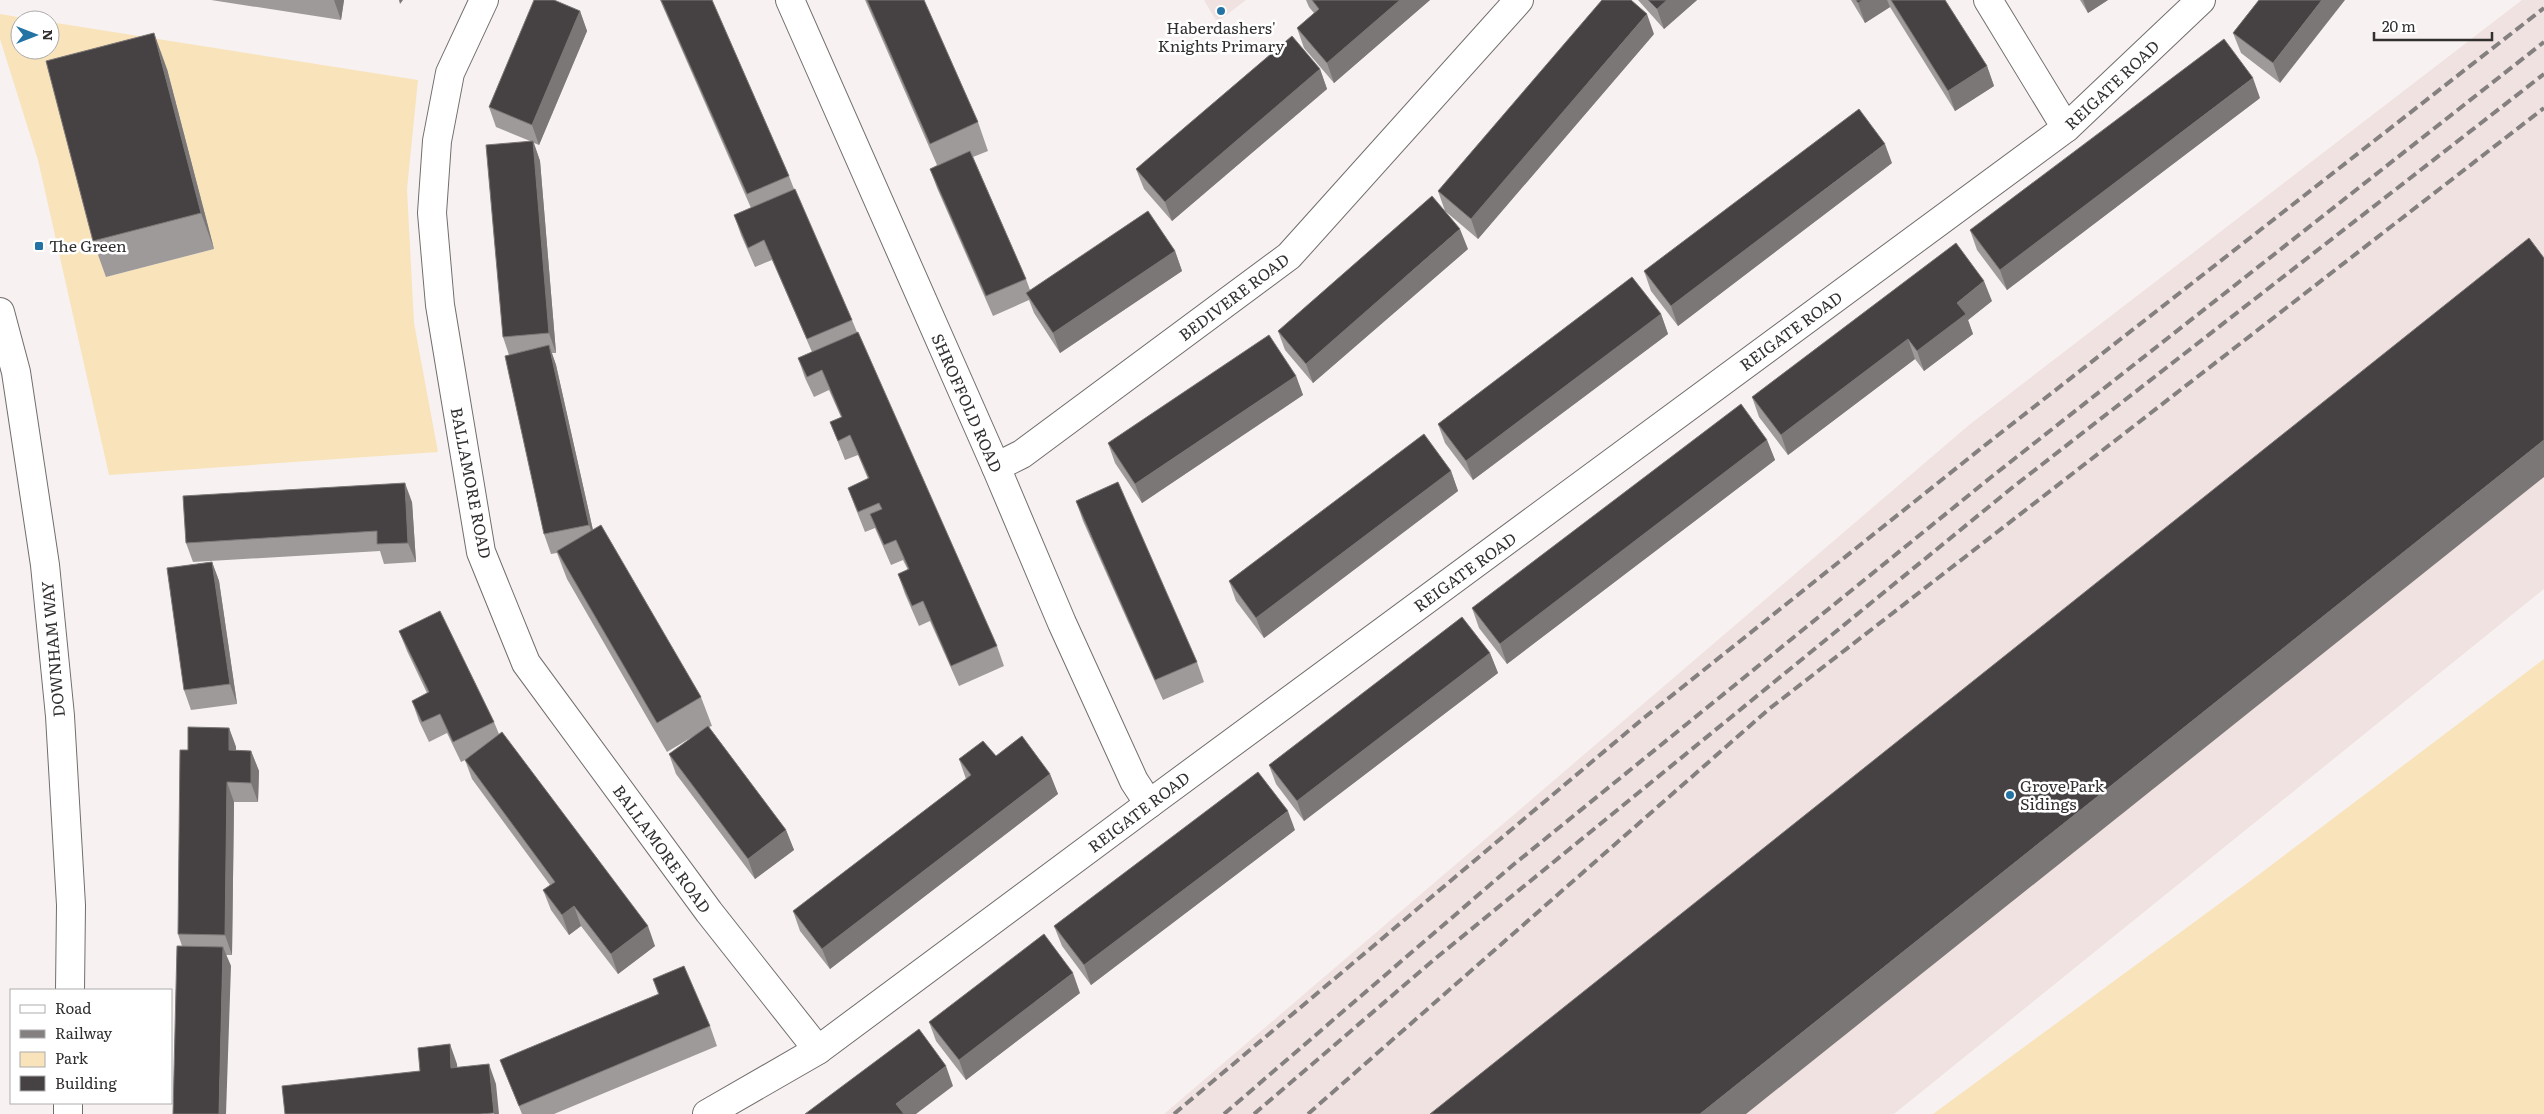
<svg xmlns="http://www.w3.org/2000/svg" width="2544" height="1114" font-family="Literata,serif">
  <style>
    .built { fill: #f0e2e0 }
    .green { fill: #f8e3ba; fill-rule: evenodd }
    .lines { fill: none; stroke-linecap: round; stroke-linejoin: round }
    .minor-casing { stroke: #726d6d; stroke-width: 30 }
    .minor { stroke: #fff; stroke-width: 28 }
    .rail { stroke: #848080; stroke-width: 4; stroke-dasharray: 10 5; stroke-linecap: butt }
    .wall { fill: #9e9a9a }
    .shaded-wall { fill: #7b7777 }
    .building { fill: #464243; stroke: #7b7777 }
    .poi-dot { fill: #2374a5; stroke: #fff; stroke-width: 2 }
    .labels { text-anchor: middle; stroke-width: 5; stroke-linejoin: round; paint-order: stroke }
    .poi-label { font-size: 16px; fill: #322f2f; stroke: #fff; text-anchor: start }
    .street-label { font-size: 16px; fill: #322f2f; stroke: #fff }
  </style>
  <rect width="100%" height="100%" fill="#f7f2f1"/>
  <g class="built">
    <polygon points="1204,0 1246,0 1217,22"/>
    <polygon points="2522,0 2544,0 2544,589 1894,1114 1164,1114 1969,425"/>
  </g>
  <g class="green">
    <path d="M 0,14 L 35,20 L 20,20 L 20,50 L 50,50 L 50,22 L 418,80 L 407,189 L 414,323 L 438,452 L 109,475 L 38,160 L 0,39 ZM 167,69 L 214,249 L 106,277 Z"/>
    <polygon points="2544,659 2544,1114 1933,1114 2257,876"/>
  </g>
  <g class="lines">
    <g class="minor-casing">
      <g id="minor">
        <polyline points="484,0 450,73 437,141 432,213 440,305 481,552 526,663 709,912 818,1050"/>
        <polyline points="790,0 996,467 1062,623 1134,781 1149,804"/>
        <polyline points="1988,0 2066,128"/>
        <polyline points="0,312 16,372 45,565 60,716 71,905 70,990"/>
        <polyline points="996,467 1022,454 1289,256 1519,0"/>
        <polyline points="68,1114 68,1103"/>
        <polyline points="707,1114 818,1050 1149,804 2066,128 2201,0"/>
      </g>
    </g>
    <use href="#minor" class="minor"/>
    <g class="rail">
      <polyline points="1174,1114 1645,717 1984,446 2544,8"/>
      <polyline points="1224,1114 1513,865 1990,478 2544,42"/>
      <polyline points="1254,1114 1436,958 2013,487 2544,74"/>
      <polyline points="1308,1114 1769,709 2544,108"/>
    </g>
  </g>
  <g class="wall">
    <polygon points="211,0 344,0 341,20"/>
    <polygon points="660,0 712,0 789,176 794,189 852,320 857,332 997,646 1004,666 959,686 930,621 919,626 905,594 898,574 908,570 903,560 891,565 875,528 865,532 855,507 848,488 868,479 858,455 845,460 830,422 841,417 829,390 814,397 805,378 798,358 812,352 772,260 755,267 741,235 734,215 751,208"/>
    <polygon points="865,0 924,0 978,122 988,151 973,157 1026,279 1030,290 1175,251 1182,271 1060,353 1034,313 1029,300 993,316 937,188 930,169 937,165"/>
    <polygon points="1306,0 1430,0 1334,83 1304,48 1297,28 1314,13 1309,7"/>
    <polygon points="1638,0 1697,0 1664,29"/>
    <polygon points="1851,0 1945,0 1987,66 1994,86 1955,111 1890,7 1865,23"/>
    <polygon points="2080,0 2108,0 2088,13"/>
    <polygon points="2259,0 2280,83 2241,53 2233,33"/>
    <polygon points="580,11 587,31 539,145 534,143 540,161 556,353 552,353 556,365 593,530 701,697 712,726 709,727 786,830 794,850 755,879 676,774 669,754 692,737 667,752 567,579 557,553 551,554 544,534 509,355 503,337 530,141 496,127 489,107"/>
    <polygon points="1654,34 1478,239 1445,211 1438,191"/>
    <polygon points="167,69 214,249 106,277 93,241"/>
    <polygon points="1320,69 1327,89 1172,221 1144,189 1136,169"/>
    <polygon points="2260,98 2007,290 1977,250 1970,230"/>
    <polygon points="1892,163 1678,326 1651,291 1644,271"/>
    <polygon points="1468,249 1313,383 1285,350 1278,331"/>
    <polygon points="1992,301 1968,320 1973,334 1924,371 1915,359 1788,455 1759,417 1752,397"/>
    <polygon points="1661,314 1668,334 1473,480 1445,443 1438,424"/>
    <polygon points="1296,376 1303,395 1142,503 1115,463 1108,443"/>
    <polygon points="1767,440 1775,460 1507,664 1479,628 1472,608"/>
    <polygon points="1451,471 1458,491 1264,638 1236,601 1229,581"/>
    <polygon points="1076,501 1197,662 1204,682 1163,700 1083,521"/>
    <polygon points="412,502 416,562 384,564 380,551 193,562 186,543"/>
    <polygon points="212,562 219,581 237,704 191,710 184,690"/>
    <polygon points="399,631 494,722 499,734 655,946 618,974 581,926 569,935 551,910 543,890 550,885 472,779 465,760 461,762 447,733 429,742 419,721 412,701 427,693 407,651"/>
    <polygon points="1490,653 1498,673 1304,821 1276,784 1269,765"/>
    <polygon points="229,728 236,747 236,750 251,751 259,771 258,802 234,802 232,955 226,955 231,966 182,946 178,934 188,750"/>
    <polygon points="996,756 1050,774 1058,794 830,969 800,931 793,911 966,779 959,759"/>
    <polygon points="1295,830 1091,985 1062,946 1054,926"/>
    <polygon points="653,979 710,1026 717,1046 554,1114 522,1114 508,1080 500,1060 658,994"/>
    <polygon points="1080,993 966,1080 936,1041 929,1022"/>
  </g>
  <g class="shaded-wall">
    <polygon points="334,0 344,0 341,20"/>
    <polygon points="399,0 403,0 400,4"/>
    <polygon points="1400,0 1430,0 1334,83 1327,63"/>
    <polygon points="1667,0 1697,0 1664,29 1657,9"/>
    <polygon points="1863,0 1887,0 1890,7 1865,23 1858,3"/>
    <polygon points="2083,0 2108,0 2088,13"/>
    <polygon points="2322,0 2345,0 2280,83 2273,63"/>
    <polygon points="580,11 587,31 539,145 532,125"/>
    <polygon points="1647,14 1654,34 1478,239 1471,219"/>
    <polygon points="154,33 167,69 214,249 201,213"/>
    <polygon points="1987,66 1994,86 1955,111 1948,91"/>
    <polygon points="1320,69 1327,89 1172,221 1165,202"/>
    <polygon points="2253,78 2260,98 2007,290 2000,270"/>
    <polygon points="533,141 540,161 556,353 549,333"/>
    <polygon points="1885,144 1892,163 1678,326 1671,306"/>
    <polygon points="1460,229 1468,249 1313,383 1306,364"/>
    <polygon points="1175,251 1182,271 1060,353 1053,333"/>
    <polygon points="1984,281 1992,301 1968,320 1973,334 1924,371 1917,351 1957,303"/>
    <polygon points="1661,314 1668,334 1473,480 1466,461"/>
    <polygon points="1908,339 1915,359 1788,455 1781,435"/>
    <polygon points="549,345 556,365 596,544 589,525"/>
    <polygon points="1296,376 1303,395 1142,503 1135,484"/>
    <polygon points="1767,440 1775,460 1507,664 1500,644"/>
    <polygon points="2544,440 2544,477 1746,1114 1700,1114"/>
    <polygon points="1451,471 1458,491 1264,638 1256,618"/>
    <polygon points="405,483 412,502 416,562 408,543"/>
    <polygon points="212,562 219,581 237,704 230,684"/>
    <polygon points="1490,653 1498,673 1304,821 1297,801"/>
    <polygon points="229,728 236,747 236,770 229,750"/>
    <polygon points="251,751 259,771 258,802 251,783"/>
    <polygon points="1050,774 1058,794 830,969 822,949"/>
    <polygon points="227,782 234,802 232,955 225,935"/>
    <polygon points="1288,811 1295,830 1091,985 1084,965"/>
    <polygon points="786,830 794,850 755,879 748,859"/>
    <polygon points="574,906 581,926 569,935 562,915"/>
    <polygon points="648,926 655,946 618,974 611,954"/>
    <polygon points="223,947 231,966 226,1114 219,1114"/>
    <polygon points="1073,973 1080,993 966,1080 959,1060"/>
    <polygon points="450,1044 457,1064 459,1088 451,1068"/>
    <polygon points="489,1064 496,1084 499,1114 494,1114 494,1113"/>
    <polygon points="946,1066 953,1086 916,1114 900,1114 896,1104"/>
  </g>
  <g class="building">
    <polygon points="534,0 554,0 580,11 532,125 489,107"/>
    <polygon points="661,0 712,0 789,176 747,194"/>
    <polygon points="867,0 924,0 978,122 930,144"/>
    <polygon points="1312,0 1400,0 1327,63 1297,28 1319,9"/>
    <polygon points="1602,0 1631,0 1647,14 1471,219 1438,191"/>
    <polygon points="1648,0 1667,0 1657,9"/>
    <polygon points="1856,0 1863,0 1858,3"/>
    <polygon points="1891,0 1945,0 1987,66 1948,91"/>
    <polygon points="2259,0 2322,0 2273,63 2233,33"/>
    <polygon points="154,33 201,213 93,241 46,61"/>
    <polygon points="1292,36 1320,69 1165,202 1136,169"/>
    <polygon points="2224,39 2253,78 2000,270 1970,230"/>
    <polygon points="1859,109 1885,144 1671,306 1644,271"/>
    <polygon points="533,141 549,333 503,337 486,145"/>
    <polygon points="970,151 1026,279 986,296 930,169"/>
    <polygon points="795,189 852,320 807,339 764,240 748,248 734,215"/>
    <polygon points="1432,196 1460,229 1306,364 1278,331"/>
    <polygon points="1148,211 1175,251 1053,333 1026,293"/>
    <polygon points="2529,238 2544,258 2544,440 1700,1114 1430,1114"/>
    <polygon points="1956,243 1984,281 1957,303 1966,314 1917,351 1908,339 1781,435 1752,397"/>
    <polygon points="1632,277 1661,314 1466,461 1438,424"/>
    <polygon points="858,332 997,646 951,666 923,601 912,606 898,574 909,569 896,540 884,545 870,514 882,509 879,503 858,512 848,488 869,478 850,435 838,441 830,422 842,417 822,370 807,377 798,358"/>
    <polygon points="1269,335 1296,376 1135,484 1108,443"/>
    <polygon points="549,345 589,525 544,534 505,356"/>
    <polygon points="1741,404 1767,440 1500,644 1472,608"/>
    <polygon points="1424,434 1451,471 1256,618 1229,581"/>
    <polygon points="1118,482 1197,662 1155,680 1076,501"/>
    <polygon points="405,483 408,543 377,544 377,531 186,543 183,496"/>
    <polygon points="601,525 701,697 657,723 557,551"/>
    <polygon points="212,562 230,684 184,690 167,568"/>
    <polygon points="440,611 494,722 453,742 440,714 422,722 412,701 429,692 399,631"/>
    <polygon points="1462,617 1490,653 1297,801 1269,765"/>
    <polygon points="708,726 786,830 748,859 669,754"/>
    <polygon points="188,727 229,728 229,750 251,751 251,783 227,782 225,935 178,934 180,750 188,750"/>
    <polygon points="502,732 648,926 611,954 574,906 562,915 543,890 555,882 465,760"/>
    <polygon points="1022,736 1050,774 822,949 793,911 971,775 959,759 983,741 996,756"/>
    <polygon points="1258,772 1288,811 1084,965 1054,926"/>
    <polygon points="1044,934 1073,973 959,1060 929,1022"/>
    <polygon points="177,946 223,947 219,1114 173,1114"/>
    <polygon points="684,966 710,1026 519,1106 500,1060 659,994 653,979"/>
    <polygon points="919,1029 946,1066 896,1104 904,1114 805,1114"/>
    <polygon points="450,1044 451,1068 489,1064 494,1113 480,1114 285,1114 282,1086 420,1071 418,1048"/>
  </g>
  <g class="poi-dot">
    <circle cx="1221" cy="11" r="5"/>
    <rect x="34" y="241" width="10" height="10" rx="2.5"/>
    <circle cx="2010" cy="795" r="5"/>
  </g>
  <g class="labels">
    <g class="poi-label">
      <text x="1221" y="34" text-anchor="middle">Haberdashers'<tspan x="1221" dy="18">Knights Primary</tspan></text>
      <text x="49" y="252">The Green</text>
      <text x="2020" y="792">Grove Park<tspan x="2020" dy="18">Sidings</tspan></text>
    </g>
    <g class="street-label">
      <text transform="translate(2112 85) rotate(-43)" y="6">REIGATE ROAD</text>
      <text transform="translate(1234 297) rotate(-37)" y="6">BEDIVERE ROAD</text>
      <text transform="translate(1791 331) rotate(-36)" y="6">REIGATE ROAD</text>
      <text transform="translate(967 403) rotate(66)" y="6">SHROFFOLD ROAD</text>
      <text transform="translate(471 483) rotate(79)" y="6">BALLAMORE ROAD</text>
      <text transform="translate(1465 572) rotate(-36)" y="6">REIGATE ROAD</text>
      <text transform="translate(53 649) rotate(-95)" y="6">DOWNHAM WAY</text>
      <text transform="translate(1139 812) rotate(-37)" y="6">REIGATE ROAD</text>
      <text transform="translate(662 849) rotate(54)" y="6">BALLAMORE ROAD</text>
    </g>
  </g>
  <rect x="10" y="989" width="162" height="115" fill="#ffffff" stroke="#adacac"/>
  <rect x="20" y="1005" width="25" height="8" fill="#ffffff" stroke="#adacac"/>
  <text x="55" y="1014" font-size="15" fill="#322f2f">Road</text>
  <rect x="20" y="1030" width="25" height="8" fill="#848080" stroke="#adacac"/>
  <text x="55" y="1039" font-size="15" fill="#322f2f">Railway</text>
  <rect x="20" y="1052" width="25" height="15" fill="#f8e3ba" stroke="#adacac"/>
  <text x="55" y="1064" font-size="15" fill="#322f2f">Park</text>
  <rect x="20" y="1076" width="25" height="15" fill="#464243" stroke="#adacac"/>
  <text x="55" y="1089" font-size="15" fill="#322f2f">Building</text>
  <g transform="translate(35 35) rotate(90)"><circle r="24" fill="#ffffff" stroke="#adacac"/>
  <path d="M0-4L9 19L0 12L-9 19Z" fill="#2374a5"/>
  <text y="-8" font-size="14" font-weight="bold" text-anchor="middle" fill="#322f2f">N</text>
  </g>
  <path d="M2374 32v8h118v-8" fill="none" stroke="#322f2f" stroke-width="2.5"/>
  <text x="2382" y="32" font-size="15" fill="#322f2f" stroke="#ffffff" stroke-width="4" paint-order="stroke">20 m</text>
</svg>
